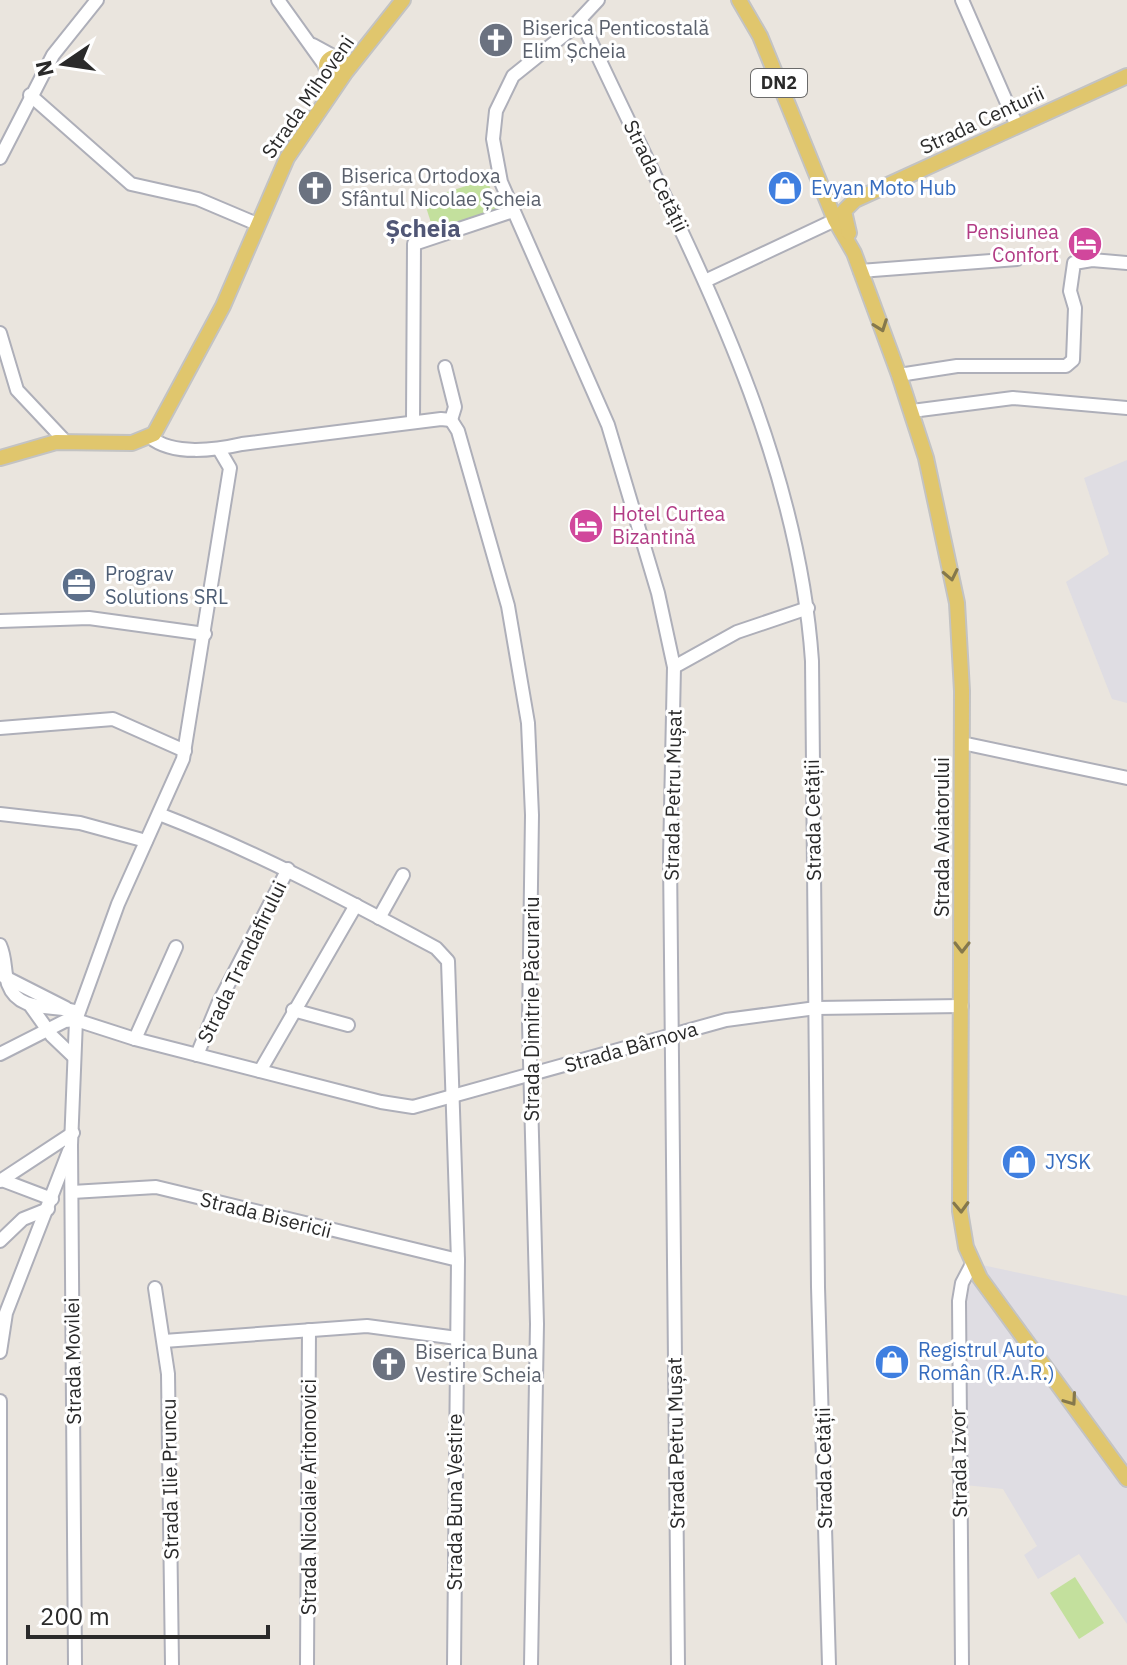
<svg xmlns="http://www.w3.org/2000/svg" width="1127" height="1665" font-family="'IBM Plex Sans',sans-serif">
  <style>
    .industrial { fill: #dfdde3 }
    .pitch { fill: #c3e09d }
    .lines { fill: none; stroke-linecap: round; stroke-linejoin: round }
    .minor-casing { stroke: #aeafb9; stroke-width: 16 }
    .major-casing { stroke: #c3c3c3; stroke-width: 18 }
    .minor { stroke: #fff; stroke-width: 12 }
    .major { stroke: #e0c66d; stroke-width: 14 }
    .oneway { stroke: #85784c }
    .labels { text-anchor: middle; stroke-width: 6; stroke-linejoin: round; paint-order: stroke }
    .shield { fill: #fff; stroke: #6a6a6a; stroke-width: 2 }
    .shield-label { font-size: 18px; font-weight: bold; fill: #2a2a2a }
    .worship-label { font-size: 20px; fill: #5b616d; stroke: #fff; text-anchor: start }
    .street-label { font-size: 20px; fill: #2a2a2a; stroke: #fff }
    .shop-label { font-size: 20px; fill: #366cbe; stroke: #fff; text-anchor: start }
    .hotel-label { font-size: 20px; fill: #b23c85; stroke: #fff; text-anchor: end }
    .service-label { font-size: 20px; fill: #4e5e75; stroke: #fff; text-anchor: start }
    .quarter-label { font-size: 24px; font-weight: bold; fill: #505675; stroke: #fff }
  </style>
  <rect width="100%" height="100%" fill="#eae5de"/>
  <g class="industrial">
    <polygon points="1127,460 1127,703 1112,699 1066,582 1109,554 1084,478"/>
    <polygon points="982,1265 1127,1296 1127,1624 1079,1554 1038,1579 1024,1555 1037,1546 1003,1489 965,1485 964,1297"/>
  </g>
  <g class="pitch">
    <polygon points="482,181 489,184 497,210 433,229 425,204 428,198"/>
    <polygon points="1075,1577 1104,1623 1079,1639 1050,1593"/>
  </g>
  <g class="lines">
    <g class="minor-casing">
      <g id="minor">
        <polyline points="278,0 326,67"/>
        <polyline points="598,0 569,31 513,76 496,111 493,139 501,182 608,425 658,593 674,667 670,857 678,1665"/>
        <polyline points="962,0 1017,126"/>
        <path d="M 581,20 C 675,226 796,429 812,661 L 818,1287 L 829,1665"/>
        <polyline points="313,45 335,57"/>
        <polyline points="327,70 328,97"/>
        <polyline points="30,95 131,184 198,199 257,224"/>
        <polyline points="0,158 53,55 97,0"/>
        <polyline points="860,271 1017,259"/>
        <polyline points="705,281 835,220"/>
        <polyline points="0,333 17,390 65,441"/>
        <polyline points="445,367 455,407 451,420"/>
        <polyline points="899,375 957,366 1066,366 1073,360 1075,308 1070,291 1074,263 1092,260 1127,263"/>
        <polyline points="912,411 1013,398 1127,408"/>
        <polyline points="451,420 458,431 508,606 528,723 532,815 529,1023 537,1324 531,1665"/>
        <polyline points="413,422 414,244 513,211"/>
        <path d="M 150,437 C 173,456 216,450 242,444 L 441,419 L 451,420"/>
        <polyline points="0,621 89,618 205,634"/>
        <polyline points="674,667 737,632 808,608"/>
        <polyline points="0,728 113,719 185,751"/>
        <polyline points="962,743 1127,778"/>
        <polyline points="0,814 80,823 146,841"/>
        <path d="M 159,814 C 255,851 345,899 436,948 L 448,961 L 458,1260 L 454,1665"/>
        <polyline points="379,918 403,875"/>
        <path d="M 0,945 C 6,958 4,971 8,984 C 19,1014 54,1004 78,1012"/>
        <polyline points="1,975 66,1008"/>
        <polyline points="30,1005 52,1036 74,1057"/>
        <polyline points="293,1010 348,1025"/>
        <polyline points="135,1039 176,947"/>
        <polyline points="0,1054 65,1021 76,1020 135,1039 381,1102 413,1107 726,1020 816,1008 962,1006"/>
        <polyline points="197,1055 218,1004 288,869"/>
        <polyline points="260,1071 356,905"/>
        <polyline points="2,1180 52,1199"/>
        <polyline points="0,1181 73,1133"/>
        <polyline points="72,1192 156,1187 458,1260"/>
        <polyline points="0,1241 23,1219 48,1209"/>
        <polyline points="155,1288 168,1374 172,1665"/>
        <polyline points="164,1341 367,1326 457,1338"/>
        <polyline points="0,1352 6,1313 69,1151"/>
        <polyline points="0,1401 0,1665"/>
        <polyline points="75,1665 71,1145 76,1020 118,904 183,759 230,468 220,451"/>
        <polyline points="307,1665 309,1330"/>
        <polyline points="962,1665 959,1301 962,1283 972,1264"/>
      </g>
    </g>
    <g class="major-casing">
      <g id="major">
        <polyline points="739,0 760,36 835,220 854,253 899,375 926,458 957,603 962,691 960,1211 966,1247 980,1278 1127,1479"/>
        <circle cx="335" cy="66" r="9"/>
        <polyline points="849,233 844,211 855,200 1127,76"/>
        <polyline points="0,458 56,442 132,443 154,434 223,306 287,158 345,73 403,0"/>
      </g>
    </g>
    <use href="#minor" class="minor"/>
    <use href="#major" class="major"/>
  </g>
  <defs><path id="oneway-chevron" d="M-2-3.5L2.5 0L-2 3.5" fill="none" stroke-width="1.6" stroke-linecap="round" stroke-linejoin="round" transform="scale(2)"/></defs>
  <g class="oneway">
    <use href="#oneway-chevron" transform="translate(881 326) rotate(70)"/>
    <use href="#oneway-chevron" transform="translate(951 575) rotate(78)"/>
    <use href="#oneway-chevron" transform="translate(962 947) rotate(90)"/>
    <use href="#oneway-chevron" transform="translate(961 1207) rotate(88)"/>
    <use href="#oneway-chevron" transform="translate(1071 1400) rotate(55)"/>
  </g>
  <defs>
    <g id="church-disc" transform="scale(1.8)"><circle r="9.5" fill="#6b7280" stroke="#fff"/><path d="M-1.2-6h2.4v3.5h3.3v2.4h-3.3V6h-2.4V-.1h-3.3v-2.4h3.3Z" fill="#fff"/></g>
    <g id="shop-disc" transform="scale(1.8)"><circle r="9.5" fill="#3f7fe0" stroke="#fff"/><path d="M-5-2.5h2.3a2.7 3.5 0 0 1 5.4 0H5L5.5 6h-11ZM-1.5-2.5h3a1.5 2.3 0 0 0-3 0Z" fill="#fff"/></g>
    <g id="hotel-disc" transform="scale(1.8)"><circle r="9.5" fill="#d1479c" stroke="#fff"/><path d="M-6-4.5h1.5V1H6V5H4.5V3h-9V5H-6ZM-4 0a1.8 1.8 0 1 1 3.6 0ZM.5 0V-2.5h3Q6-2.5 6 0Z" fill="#fff"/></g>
    <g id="office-disc" transform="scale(1.8)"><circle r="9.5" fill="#5c6f8a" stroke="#fff"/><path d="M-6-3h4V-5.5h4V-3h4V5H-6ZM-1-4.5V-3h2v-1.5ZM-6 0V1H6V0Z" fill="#fff"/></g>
  </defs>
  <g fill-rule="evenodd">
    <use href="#church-disc" x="496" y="40"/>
    <use href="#church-disc" x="315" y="188"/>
    <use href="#shop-disc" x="785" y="188"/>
    <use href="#hotel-disc" x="1085" y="244"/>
    <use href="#hotel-disc" x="586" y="526"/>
    <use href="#office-disc" x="79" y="585"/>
    <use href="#shop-disc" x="1019" y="1162"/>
    <use href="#shop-disc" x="892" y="1362"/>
    <use href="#church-disc" x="389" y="1364"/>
  </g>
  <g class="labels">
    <rect class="shield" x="751" y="69" width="56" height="28" rx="6"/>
    <g class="shield-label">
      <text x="779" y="89">DN2</text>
    </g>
    <g class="worship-label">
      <text x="522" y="35">Biserica Penticostală<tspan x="522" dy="23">Elim Șcheia</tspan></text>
      <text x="341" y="183">Biserica Ortodoxa<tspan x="341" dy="23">Sfântul Nicolae Șcheia</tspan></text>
      <text x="415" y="1359">Biserica Buna<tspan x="415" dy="23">Vestire Scheia</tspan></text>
    </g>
    <g class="street-label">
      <text transform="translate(308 97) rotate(-55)" y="7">Strada Mihoveni</text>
      <text transform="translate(982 120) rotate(-25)" y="7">Strada Centurii</text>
      <text transform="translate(656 176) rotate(64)" y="7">Strada Cetății</text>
      <text transform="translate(673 795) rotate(-89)" y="7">Strada Petru Mușat</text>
      <text transform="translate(813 820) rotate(-91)" y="7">Strada Cetății</text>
      <text transform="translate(942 837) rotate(-90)" y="7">Strada Aviatorului</text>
      <text transform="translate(242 962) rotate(-64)" y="7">Strada Trandafirului</text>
      <text transform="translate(532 1009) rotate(-90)" y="7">Strada Dimitrie Păcurariu</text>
      <text transform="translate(631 1047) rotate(-16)" y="7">Strada Bârnova</text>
      <text transform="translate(266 1215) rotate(14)" y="7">Strada Bisericii</text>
      <text transform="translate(73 1361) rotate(-91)" y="7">Strada Movilei</text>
      <text transform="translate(676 1443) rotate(-91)" y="7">Strada Petru Mușat</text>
      <text transform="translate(959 1463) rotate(-91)" y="7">Strada Izvor</text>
      <text transform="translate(824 1468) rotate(-91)" y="7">Strada Cetății</text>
      <text transform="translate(170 1479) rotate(-91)" y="7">Strada Ilie Pruncu</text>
      <text transform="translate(309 1497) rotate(-90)" y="7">Strada Nicolaie Aritonovici</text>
      <text transform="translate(455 1502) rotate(-90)" y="7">Strada Buna Vestire</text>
    </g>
    <g class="shop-label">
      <text x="811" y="195">Evyan Moto Hub</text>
      <text x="1045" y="1169">JYSK</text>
      <text x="918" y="1357">Registrul Auto<tspan x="918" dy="23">Român (R.A.R.)</tspan></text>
    </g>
    <g class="hotel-label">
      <text x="1059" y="239">Pensiunea<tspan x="1059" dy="23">Confort</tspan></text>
      <text x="612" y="521" text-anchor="start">Hotel Curtea<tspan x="612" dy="23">Bizantină</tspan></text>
    </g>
    <g class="service-label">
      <text x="105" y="581">Prograv<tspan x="105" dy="23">Solutions SRL</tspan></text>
    </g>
    <g class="quarter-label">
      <text x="423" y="237">Șcheia</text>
    </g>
  </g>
  <g transform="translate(64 64) rotate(257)" stroke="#ffffff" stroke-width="6" paint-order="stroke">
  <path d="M0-6L14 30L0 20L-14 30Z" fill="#2a2a2a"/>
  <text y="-12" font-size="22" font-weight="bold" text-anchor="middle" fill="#2a2a2a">N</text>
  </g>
  <path d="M28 1625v12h240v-12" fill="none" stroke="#2a2a2a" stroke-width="4"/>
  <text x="40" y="1625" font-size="24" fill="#2a2a2a" stroke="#ffffff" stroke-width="6" paint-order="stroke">200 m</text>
</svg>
